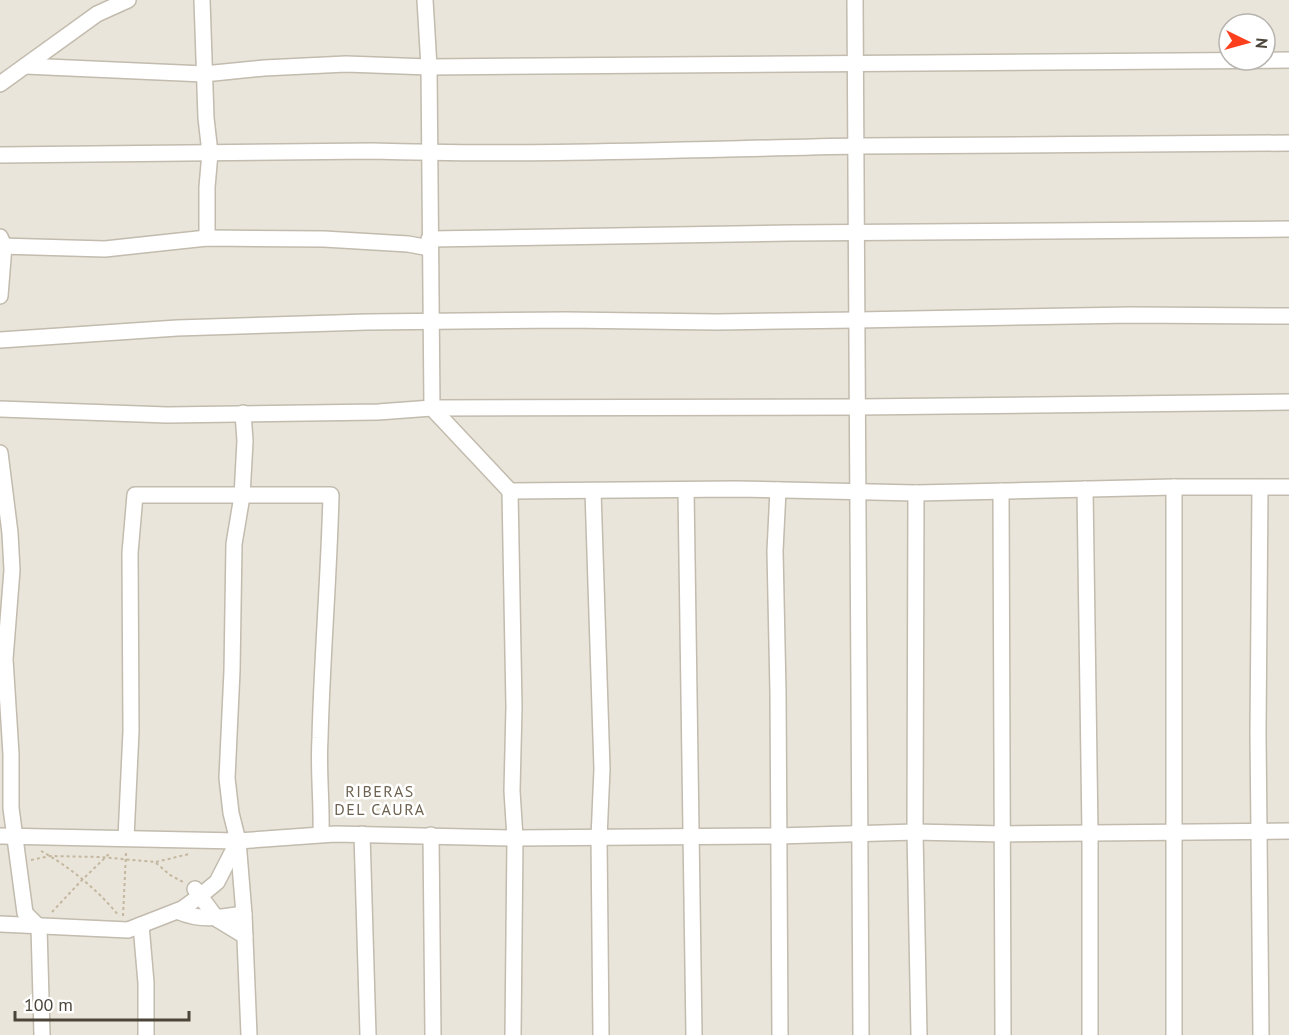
<svg xmlns="http://www.w3.org/2000/svg" width="1289" height="1035" font-family="'PT Sans',sans-serif">
  <style>
    .residential { fill: #eae5da; fill-rule: evenodd }
    .lines { fill: none; stroke-linecap: round; stroke-linejoin: round }
    .minor-casing { stroke: #c2bbae; stroke-width: 18 }
    .path { stroke: #c4b79f; stroke-width: 2; stroke-dasharray: 3 3; stroke-linecap: butt }
    .minor { stroke: #fff; stroke-width: 15 }
    .labels { text-anchor: middle; stroke-width: 5; stroke-linejoin: round; paint-order: stroke }
    .neighbourhood-label { font-size: 16px; letter-spacing: 1.5px; fill: #6e6250; stroke: #fff }
  </style>
  <rect width="100%" height="100%" fill="#f6f3ec"/>
  <path class="residential" d="M 0,0 L 1289,0 L 1289,1035 L 0,1035 ZM 1229,24 L 1265,24 L 1265,60 L 1229,60 Z"/>
  <g class="lines">
    <g class="minor-casing">
      <g id="minor">
        <polyline points="202,0 206,118 210,153 207,187 207,238"/>
        <polyline points="425,0 429,67 432,408 510,491 736,489 916,493 1174,487 1289,487"/>
        <polyline points="855,0 861,1035"/>
        <polyline points="25,66 204,74 264,68 346,64 429,67 1289,60"/>
        <polyline points="0,84 97,14 128,0"/>
        <path d="M 0,155 L 372,151 C 535,156 698,149 860,146 C 1003,144 1146,145 1289,143"/>
        <polyline points="0,237 4,246 0,296"/>
        <polyline points="429,239 791,233 1289,229"/>
        <polyline points="0,246 105,249 207,238 324,239 408,244 430,248"/>
        <polyline points="0,340 177,328 367,322 566,320 717,322 857,320 1131,315 1289,316"/>
        <polyline points="0,409 167,415 378,412 432,408 858,407 1289,402"/>
        <polyline points="243,413 245,441 242,496 234,544 232,671 227,778 231,813 238,841 244,914 249,1035"/>
        <polyline points="0,453 10,533 12,570 5,659 11,754 11,808 25,913 39,927 42,1035"/>
        <polyline points="1260,488 1258,733 1261,1035"/>
        <polyline points="1085,489 1090,833 1090,1035"/>
        <polyline points="686,490 694,1035"/>
        <polyline points="778,490 775,551 778,692 780,1035"/>
        <polyline points="510,491 514,707 512,791 515,838 513,1035"/>
        <polyline points="593,491 602,769 599,838 601,1035"/>
        <polyline points="1001,491 1003,1035"/>
        <polyline points="916,493 915,832 919,1035"/>
        <polyline points="362,834 368,1035"/>
        <polyline points="431,835 433,1035"/>
        <polyline points="0,836 238,841"/>
        <path d="M 126,838 L 131,731 L 130,553 L 135,495 L 331,495 C 329,576 322,657 320,738 C 318,770 322,802 321,834"/>
        <polyline points="195,889 217,919 245,936"/>
        <path d="M 177,911 C 200,921 219,918 244,914"/>
        <polyline points="0,924 128,930 182,909 200,896 217,882 238,841 335,834 515,838 778,836 915,832 1003,834 1289,831"/>
        <polyline points="141,925 146,983 146,1035"/>
        <polyline points="1174,1035 1174,487"/>
      </g>
    </g>
    <g class="path">
      <path d="M 41,851 C 70,867 98,890 119,916"/>
      <polyline points="31,860 50,856 100,857 155,862 170,875 185,883"/>
      <polyline points="156,862 189,854"/>
      <polyline points="52,912 82,880 111,852"/>
      <polyline points="123,916 126,853"/>
    </g>
    <use href="#minor" class="minor"/>
  </g>
  <g class="labels">
    <g class="neighbourhood-label">
      <text x="380" y="797">RIBERAS<tspan x="380" dy="18">DEL CAURA</tspan></text>
    </g>
  </g>
  <g transform="translate(1247 42) rotate(95)"><circle r="28" fill="#ffffff" stroke="#b7b4b0" stroke-width="1.5"/>
  <path d="M0-4.5L10 22L0 15L-10 22Z" fill="#fc3f1d"/>
  <text y="-9" font-size="16" font-weight="bold" text-anchor="middle" fill="#4b4439">N</text>
  </g>
  <path d="M15 1011v9h174v-9" fill="none" stroke="#4b4439" stroke-width="3"/>
  <text x="24" y="1011" font-size="18" fill="#4b4439" stroke="#ffffff" stroke-width="4.5" paint-order="stroke">100 m</text>
</svg>
